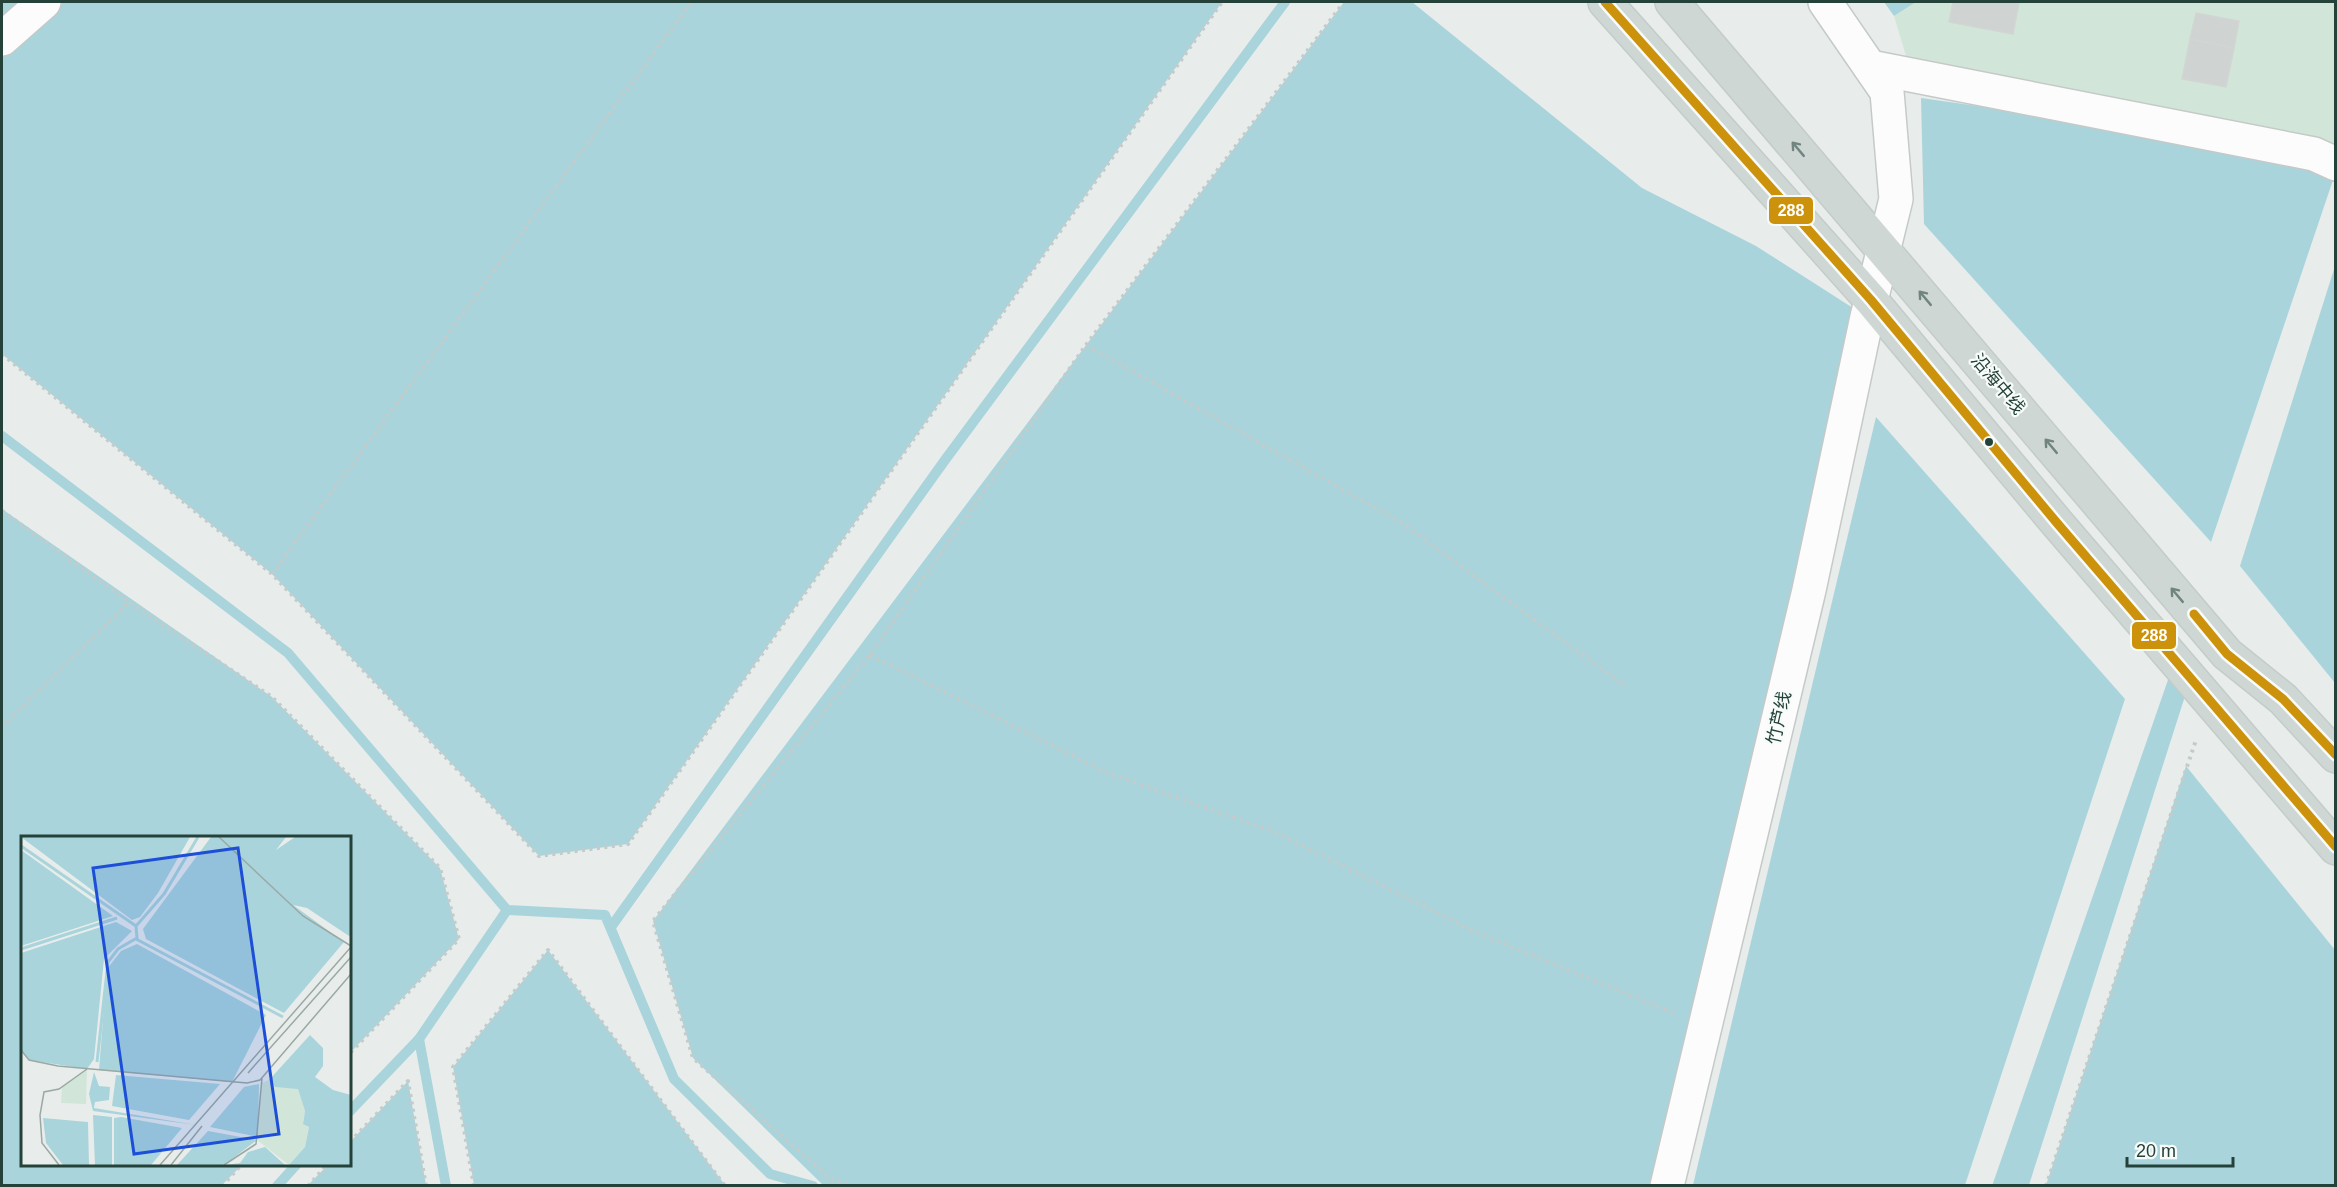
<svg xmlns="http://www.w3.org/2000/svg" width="2337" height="1187" font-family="Arial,'Noto Sans SC',sans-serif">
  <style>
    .green { fill: #d1e6d8 }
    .water { fill: #a9d4db }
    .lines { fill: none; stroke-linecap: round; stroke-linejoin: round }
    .stream { stroke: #a9d4db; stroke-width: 10 }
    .building { fill: #cfd4d2; stroke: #d1d6d4; stroke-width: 1.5 }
    .minor-casing { stroke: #c5cac8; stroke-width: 36 }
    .major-casing { stroke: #c3ccc9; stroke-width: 36 }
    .path { stroke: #c3ccca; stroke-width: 4; stroke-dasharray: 3 4.5; stroke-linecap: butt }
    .minor { stroke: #fcfcfc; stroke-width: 33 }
    .major { stroke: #cfd7d5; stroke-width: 33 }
    .bus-1-casing { stroke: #f7fbf9; stroke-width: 14 }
    .bus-1 { stroke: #cd920c; stroke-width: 9 }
    .oneway { stroke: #718580 }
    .bus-dot { fill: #24423a; stroke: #f7fbf9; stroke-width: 2 }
    .labels { text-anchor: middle; stroke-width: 4.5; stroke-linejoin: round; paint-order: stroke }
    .street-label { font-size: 18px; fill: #24423a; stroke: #f7fbf9 }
    .inset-river { fill: none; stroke: #a9d4db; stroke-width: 3 }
    .inset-road { fill: none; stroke: #9aa9a4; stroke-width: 1.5 }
    .view { fill: #1d4ed8; fill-opacity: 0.15; stroke: #1d4ed8; stroke-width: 3 }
    .inset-edge { fill: none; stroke: #24423a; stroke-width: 3 }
    .line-badge { stroke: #f7fbf9; stroke-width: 2 }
    .badge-label { font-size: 16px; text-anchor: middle; font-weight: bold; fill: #fff }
  </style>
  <rect width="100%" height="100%" fill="#e8edeb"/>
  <polygon class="green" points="1916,2 2335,2 2335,163 1912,76 1894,16"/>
  <g class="water">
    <polygon points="2,2 1222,2 628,844 539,856 272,574 2,354"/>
    <polygon points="1344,2 1412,2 1642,188 1756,246 1867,317 1667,1185 823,1185 693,1058 653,921"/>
    <polygon points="1884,2 1916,2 1894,16"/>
    <polygon points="1921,98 2314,154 2335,174 2211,542 1924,224"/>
    <polygon points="2335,266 2336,683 2335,683 2240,566"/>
    <polygon points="1876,417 2125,699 1965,1185 1693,1185"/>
    <polygon points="2,509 272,697 440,868 459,939 350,1053 350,838 22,838 22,1164 242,1165 222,1185 2,1185"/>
    <polygon points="2177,654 2193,671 2029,1185 1992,1186"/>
    <polygon points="2186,766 2335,950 2335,1185 2046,1185"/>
    <polygon points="548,950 725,1185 474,1185 453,1067"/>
    <polygon points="408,1081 426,1185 308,1185 328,1165 350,1164 350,1142"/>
  </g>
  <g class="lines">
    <g class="stream">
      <polyline points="2,436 288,653 507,910 605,915 674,1079 770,1174 813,1186"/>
      <polyline points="611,927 945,460 1285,2"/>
      <polyline points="419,1039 446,1186"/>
      <polyline points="350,1111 419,1039 507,910"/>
      <polyline points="277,1186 297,1164"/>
    </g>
  </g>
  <g class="building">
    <polygon points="1953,2 2019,2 2013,34 1949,22"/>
    <polygon points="2196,13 2239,21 2234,48 2190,39"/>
    <polygon points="2190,39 2234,48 2226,87 2182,79"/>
  </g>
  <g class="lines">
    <g class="minor-casing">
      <g id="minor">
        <polyline points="2,39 44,2"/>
        <polyline points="1870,67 2314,154 2336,164"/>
        <polyline points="1667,1186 1809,590 1867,317 1896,199 1887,92 1825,2"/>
      </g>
    </g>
    <g class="major-casing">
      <g id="major">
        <polyline points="1605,2 1871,300 2057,523 2336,848"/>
        <polyline points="1672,2 2227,654 2283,699 2336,756"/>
      </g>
    </g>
    <g class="path">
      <polyline points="1086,345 1402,523 1625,686"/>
      <polyline points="2,354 272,574 539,856 628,844 1222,2"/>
      <polyline points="2,511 129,602 272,697 440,868 459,939 350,1053"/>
      <polyline points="272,574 691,2"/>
      <polyline points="870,655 1108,773 1277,833 1480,934 1674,1013"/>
      <polyline points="2,727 129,602"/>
      <polyline points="350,1142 408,1081 426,1186"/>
      <polyline points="222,1186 242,1164"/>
      <polyline points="308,1186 328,1164"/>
      <polyline points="474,1186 453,1067 548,950 725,1186"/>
      <polyline points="855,1186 832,1180 693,1058 653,921 870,655 1086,345 1344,2"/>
      <polyline points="2046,1186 2196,740"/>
    </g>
    <use href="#minor" class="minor"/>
    <use href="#major" class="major"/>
    <g class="bus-1-casing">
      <g id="bus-1">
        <polyline points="1605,2 1871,300 2057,523 2336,847"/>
        <polyline points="2194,614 2227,654 2283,699 2336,755"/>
      </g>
    </g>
    <use href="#bus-1" class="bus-1"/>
  </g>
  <defs><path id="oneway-shaft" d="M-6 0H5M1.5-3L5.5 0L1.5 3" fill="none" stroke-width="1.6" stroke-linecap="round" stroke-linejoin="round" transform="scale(1.5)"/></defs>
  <g class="oneway">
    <use href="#oneway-shaft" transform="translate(1798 149) rotate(-130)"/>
    <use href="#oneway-shaft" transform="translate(1925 298) rotate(-130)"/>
    <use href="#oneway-shaft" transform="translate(2051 446) rotate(-130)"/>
    <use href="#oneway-shaft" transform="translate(2177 595) rotate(-130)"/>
  </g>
  <circle class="bus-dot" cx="1989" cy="442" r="5"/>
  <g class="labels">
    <g class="street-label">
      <text transform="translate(1998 384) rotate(50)" y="6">沿海中线</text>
      <text transform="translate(1779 718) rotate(-77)" y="6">竹芦线</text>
    </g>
  </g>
  <g transform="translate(21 836)">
    <rect width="330" height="330" fill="#e8edeb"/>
    <path d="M 66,233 L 65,268 L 40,267 L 41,251 ZM 248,244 L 254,251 L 277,252 L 284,275 L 282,287 L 288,291 L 284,311 L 268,329 L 236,304 L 241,247 Z" fill="#d1e6d8"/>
    <path d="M 0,1 L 169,1 L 137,57 L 119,81 L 111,84 ZM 190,1 L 265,1 L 255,14 L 274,1 L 330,1 L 330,98 L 328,100 L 286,72 L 272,69 L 323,106 L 263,177 L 125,103 L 122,93 ZM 0,14 L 92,80 L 0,110 ZM 95,86 L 111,95 L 83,123 L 73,223 L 66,233 L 8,224 L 0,214 L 0,117 ZM 116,108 L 245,179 L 211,246 L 78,234 L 86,133 L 100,115 ZM 289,199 L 302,212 L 302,230 L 294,241 L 312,254 L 330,259 L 330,329 L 268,329 L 284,311 L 288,291 L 282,288 L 284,275 L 277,253 L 254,251 L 248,244 ZM 73,236 L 78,250 L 89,251 L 88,264 L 74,266 L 73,272 L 175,289 L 72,275 L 68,258 ZM 95,239 L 199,248 L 168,284 L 91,270 ZM 238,248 L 237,301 L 189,291 L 223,251 ZM 72,279 L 91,281 L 91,329 L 74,329 ZM 100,281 L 161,292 L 130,329 L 93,329 L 93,282 ZM 22,282 L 67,286 L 68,329 L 42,329 L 25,307 ZM 187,295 L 236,304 L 203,329 L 156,329 ZM 244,311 L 264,329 L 205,329 L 219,327 L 227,316 Z" fill="#a9d4db"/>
    <path class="inset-river" d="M 0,10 L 115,90M 115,103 L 262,181M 0,113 L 96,82M 76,226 L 87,126 L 97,113 L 116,102 L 115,90 L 143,58 L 177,1"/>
    <path class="inset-road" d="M 198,1 L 282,80 L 330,110M 0,214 L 8,224 L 37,230 L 226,247 L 239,244 L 330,138M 227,237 L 330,121M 38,329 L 21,307 L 19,279 L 23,256 L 38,253 L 66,233M 139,329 L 330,111M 150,329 L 181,290M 203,329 L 235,308 L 241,242"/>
    <path class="view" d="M 217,12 L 258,298 L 113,318 L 72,32 Z"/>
    <rect width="330" height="330" class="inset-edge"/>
  </g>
  <g class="line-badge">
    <rect x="1768" y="196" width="46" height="29" rx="6" fill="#cd920c"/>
    <rect x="2131" y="621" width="46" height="29" rx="6" fill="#cd920c"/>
  </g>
  <g class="badge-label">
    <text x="1791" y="216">288</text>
    <text x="2154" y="641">288</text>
  </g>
  <rect width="2337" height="1187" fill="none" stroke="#24423a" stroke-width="6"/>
  <path d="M2127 1157v9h106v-9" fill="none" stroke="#24423a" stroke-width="3"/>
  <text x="2136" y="1157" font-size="18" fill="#24423a" stroke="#f7fbf9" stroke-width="4.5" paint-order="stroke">20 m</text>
</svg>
